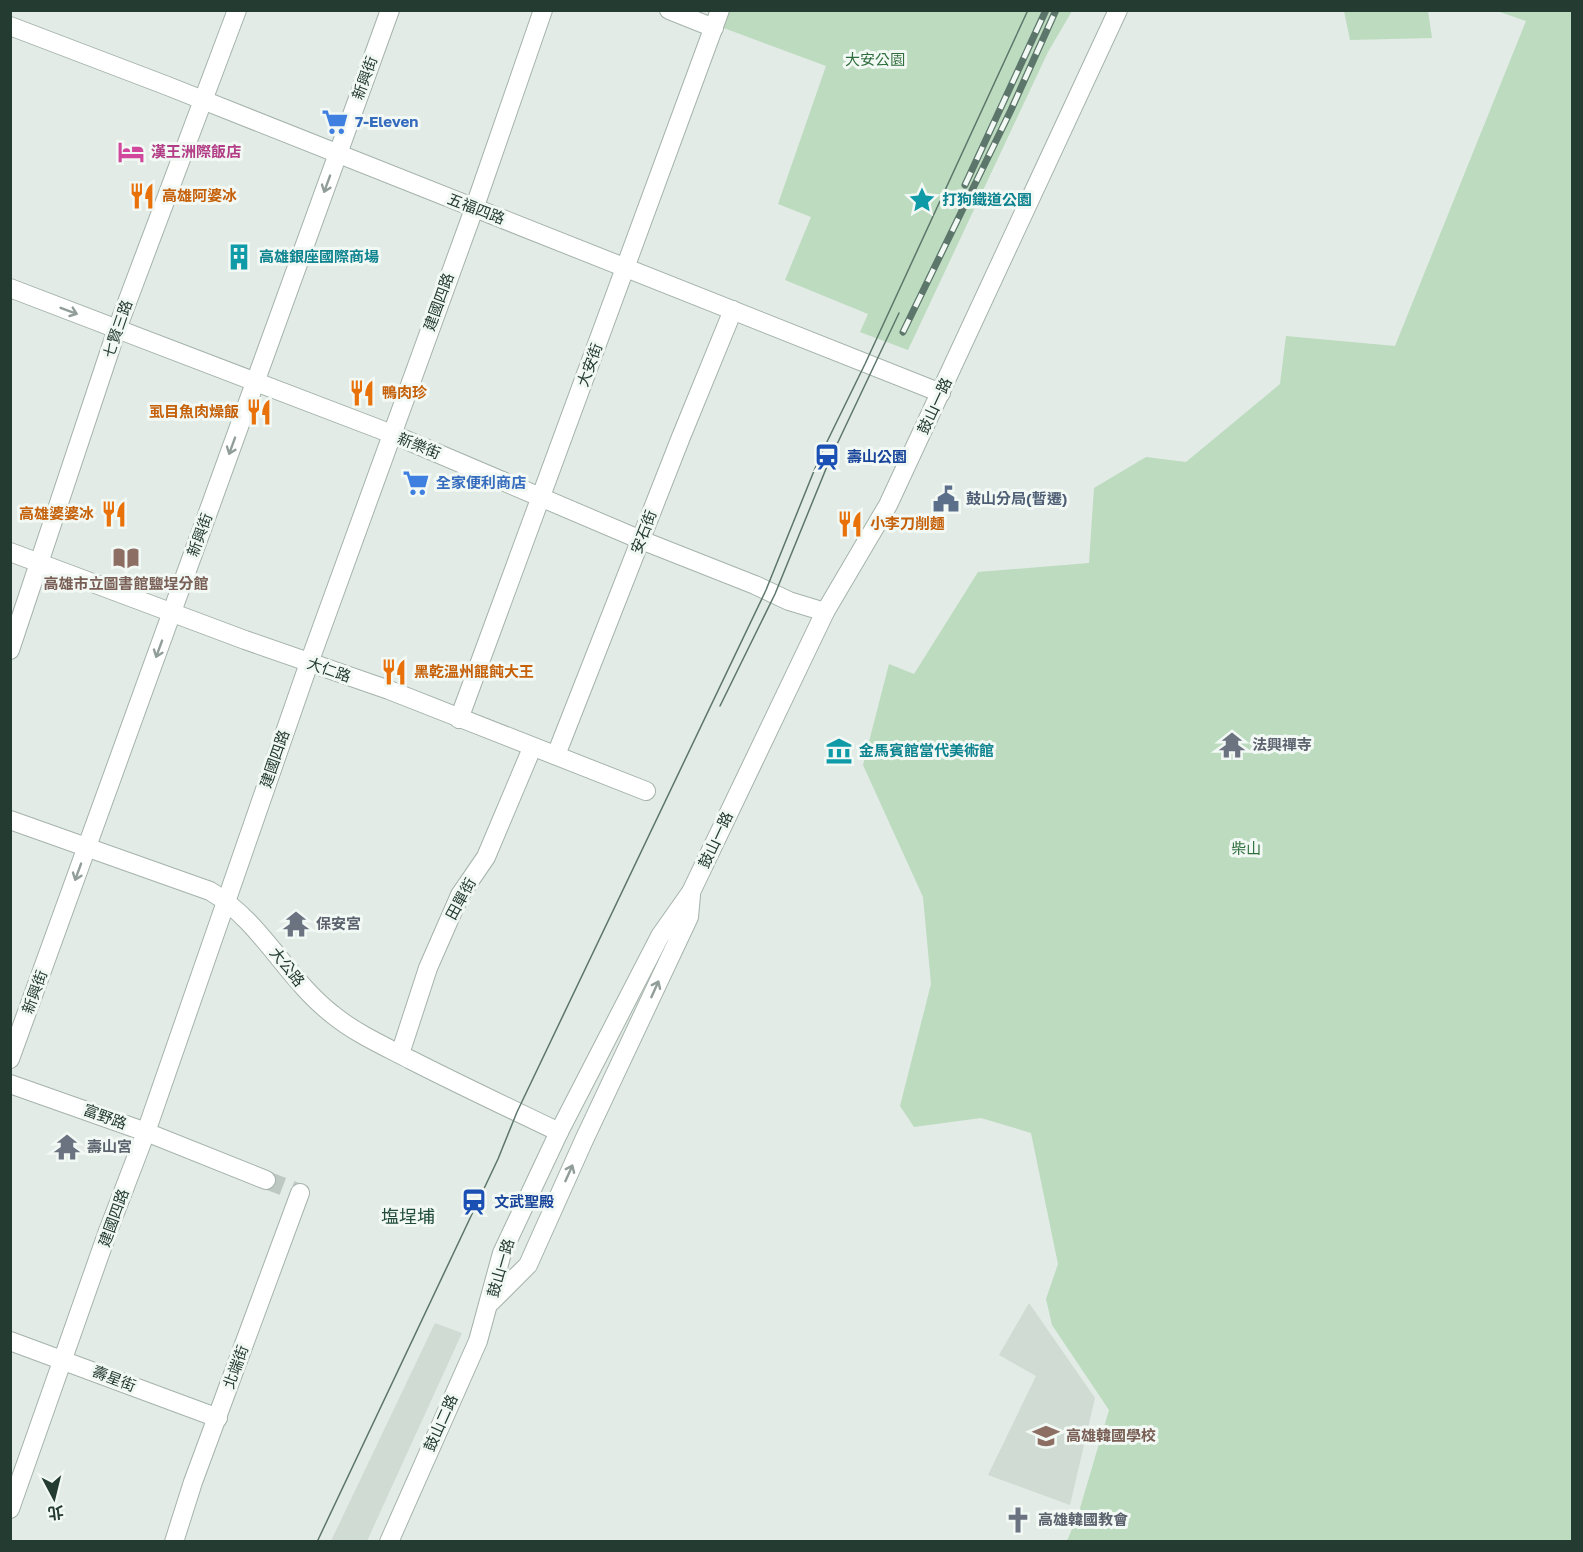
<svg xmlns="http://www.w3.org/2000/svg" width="1583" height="1552" font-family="'Golos Text','Noto Sans TC',sans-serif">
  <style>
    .built { fill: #d0dbd4 }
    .green { fill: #bcdbbf }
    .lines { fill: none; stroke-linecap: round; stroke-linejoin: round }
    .minor-tunnel { stroke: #bcc8c1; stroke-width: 18; stroke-dasharray: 18 9; stroke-linecap: butt }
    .minor-casing { stroke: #a5b3ab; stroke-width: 20 }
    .minor { stroke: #fff; stroke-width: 18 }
    .tram { stroke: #5d766b; stroke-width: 1.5 }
    .rail-casing { stroke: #5d766b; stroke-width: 7 }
    .rail { stroke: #f2f8f4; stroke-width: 4.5; stroke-dasharray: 14; stroke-linecap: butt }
    .oneway { stroke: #919d98 }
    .labels { text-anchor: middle; stroke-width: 6; stroke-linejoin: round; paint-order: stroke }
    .park-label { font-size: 15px; fill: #306f3d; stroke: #f2f8f4 }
    .street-label { font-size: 15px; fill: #233b30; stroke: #f2f8f4 }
    .shop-label { font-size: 15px; font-weight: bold; fill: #366cbe; stroke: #f2f8f4; text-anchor: start }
    .hotel-label { font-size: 15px; font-weight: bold; fill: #b23c85; stroke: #f2f8f4; text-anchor: start }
    .food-label { font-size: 15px; font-weight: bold; fill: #c56008; stroke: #f2f8f4; text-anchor: start }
    .culture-label { font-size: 15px; font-weight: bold; fill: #0d838f; stroke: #f2f8f4; text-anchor: start }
    .transit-label { font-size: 15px; font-weight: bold; fill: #164399; stroke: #f2f8f4; text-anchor: start }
    .service-label { font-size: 15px; font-weight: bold; fill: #4e5e75; stroke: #f2f8f4; text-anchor: start }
    .education-label { font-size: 15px; font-weight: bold; fill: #785e54; stroke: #f2f8f4 }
    .worship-label { font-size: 15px; font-weight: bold; fill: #5b616d; stroke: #f2f8f4; text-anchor: start }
    .quarter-label { font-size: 18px; fill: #204b39; stroke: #f2f8f4 }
  </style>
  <rect width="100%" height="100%" fill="#e2ebe5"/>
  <g class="built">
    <polygon points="1029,1303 1095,1398 1070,1505 988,1475 1036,1376 999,1355"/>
    <polygon points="435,1323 462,1333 367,1541 331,1541"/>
  </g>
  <g class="green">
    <polygon points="727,10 1072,11 1048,52 908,350 860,332 868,314 785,280 811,217 778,204 826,66 721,27"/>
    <polygon points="1344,11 1428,11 1432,38 1350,40"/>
    <polygon points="1497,11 1572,11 1572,1541 1067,1541 1078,1515 1109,1410 1052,1325 1046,1299 1058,1264 1031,1133 981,1118 914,1127 900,1106 931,984 923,897 863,765 889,664 914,674 978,572 1089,563 1094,488 1146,457 1186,462 1280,384 1286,336 1395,346 1526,21"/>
  </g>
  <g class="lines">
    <polyline class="minor-tunnel" points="266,1180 300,1193"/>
    <g class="minor-casing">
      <g id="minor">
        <polyline points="669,10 714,28"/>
        <polyline points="10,26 165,85 941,393"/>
        <polyline points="10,288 392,434 641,540 755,585 789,601 825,612"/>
        <polyline points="10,552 245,640 389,690 646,791"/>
        <polyline points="10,650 117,329 237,10"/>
        <polyline points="459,719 720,10"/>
        <polyline points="556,755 681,437 733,310"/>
        <path d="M 10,820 L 210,891 C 261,921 286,978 332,1014 C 355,1033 384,1046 411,1060 C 460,1085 509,1108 559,1132"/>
        <polyline points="400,1054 428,968 460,895 486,857 532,748"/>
        <polyline points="10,1059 390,10"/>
        <polyline points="10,1084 146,1132 266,1180"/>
        <polyline points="491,1302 528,1265 584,1140 689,917 691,895"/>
        <polyline points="10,1341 218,1418"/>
        <polyline points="10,1509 108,1231 146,1132 309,663 474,209 543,10"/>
        <polyline points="174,1542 193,1482 300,1193"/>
        <polyline points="389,1542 478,1341 502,1253 559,1132 660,936 691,892 825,612 888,505 1118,10"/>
      </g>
    </g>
    <use href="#minor" class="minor"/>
    <g class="tram">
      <polyline points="720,706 775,594 830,459 899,313"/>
      <polyline points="317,1542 498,1159 517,1112 766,590 820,456 865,364 1028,10"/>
    </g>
    <g class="rail-casing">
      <g id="rail">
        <polyline points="965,185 1046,10"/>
        <polyline points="903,332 1011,110 1056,10"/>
      </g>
    </g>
    <use href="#rail" class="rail"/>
  </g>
  <defs><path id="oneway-shaft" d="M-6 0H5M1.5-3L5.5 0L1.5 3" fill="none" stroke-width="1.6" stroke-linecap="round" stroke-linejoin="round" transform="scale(1.5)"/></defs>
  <g class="oneway">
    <use href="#oneway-shaft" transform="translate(327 184) rotate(110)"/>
    <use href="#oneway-shaft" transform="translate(69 311) rotate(21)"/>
    <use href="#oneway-shaft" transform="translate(232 446) rotate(110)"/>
    <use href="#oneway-shaft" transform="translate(159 649) rotate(110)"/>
    <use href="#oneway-shaft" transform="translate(78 872) rotate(110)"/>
    <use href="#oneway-shaft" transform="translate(655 989) rotate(-66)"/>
    <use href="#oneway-shaft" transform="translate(569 1173) rotate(-66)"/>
  </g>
  <defs>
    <g id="supermarket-bare" transform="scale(2.07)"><path d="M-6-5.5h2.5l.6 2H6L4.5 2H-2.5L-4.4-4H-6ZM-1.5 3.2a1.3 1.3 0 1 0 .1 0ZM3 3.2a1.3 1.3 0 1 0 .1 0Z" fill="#3f7fe0" stroke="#f2f8f4" stroke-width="2.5" paint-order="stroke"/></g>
    <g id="hotel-bare" transform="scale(2.07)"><path d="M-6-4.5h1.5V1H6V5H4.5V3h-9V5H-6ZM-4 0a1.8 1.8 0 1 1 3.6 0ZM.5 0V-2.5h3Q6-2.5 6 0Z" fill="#d1479c" stroke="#f2f8f4" stroke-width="2.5" paint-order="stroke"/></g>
    <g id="restaurant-bare" transform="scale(2.07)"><path d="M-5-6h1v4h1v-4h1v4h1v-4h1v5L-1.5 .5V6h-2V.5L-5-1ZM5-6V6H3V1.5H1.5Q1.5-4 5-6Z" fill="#e8710a" stroke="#f2f8f4" stroke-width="2.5" paint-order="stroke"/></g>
    <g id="sight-bare" transform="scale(2.07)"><path d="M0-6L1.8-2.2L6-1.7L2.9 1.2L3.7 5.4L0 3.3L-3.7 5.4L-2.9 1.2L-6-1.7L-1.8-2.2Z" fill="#0f9aa8" stroke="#f2f8f4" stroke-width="2.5" paint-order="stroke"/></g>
    <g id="building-bare" transform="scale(2.07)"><path d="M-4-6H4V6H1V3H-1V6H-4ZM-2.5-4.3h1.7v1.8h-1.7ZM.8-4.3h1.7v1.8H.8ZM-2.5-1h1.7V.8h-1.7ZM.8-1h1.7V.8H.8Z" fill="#0f9aa8" stroke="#f2f8f4" stroke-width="2.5" paint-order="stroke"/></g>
    <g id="station-bare" transform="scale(2.07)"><path d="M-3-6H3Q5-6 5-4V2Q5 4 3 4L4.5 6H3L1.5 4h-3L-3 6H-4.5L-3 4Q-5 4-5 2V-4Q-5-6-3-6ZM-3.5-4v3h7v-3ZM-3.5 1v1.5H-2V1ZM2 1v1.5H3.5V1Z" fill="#1a4fb4" stroke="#f2f8f4" stroke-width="2.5" paint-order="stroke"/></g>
    <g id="civic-bare" transform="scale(2.07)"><path d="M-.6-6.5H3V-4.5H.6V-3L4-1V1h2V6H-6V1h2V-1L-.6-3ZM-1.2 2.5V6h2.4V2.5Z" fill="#5c6f8a" stroke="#f2f8f4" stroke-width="2.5" paint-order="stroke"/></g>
    <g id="library-bare" transform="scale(2.07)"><path d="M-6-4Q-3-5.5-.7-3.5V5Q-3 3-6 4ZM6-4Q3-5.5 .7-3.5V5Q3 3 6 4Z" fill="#8d6e63" stroke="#f2f8f4" stroke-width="2.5" paint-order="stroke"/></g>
    <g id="temple-bare" transform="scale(2.07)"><path d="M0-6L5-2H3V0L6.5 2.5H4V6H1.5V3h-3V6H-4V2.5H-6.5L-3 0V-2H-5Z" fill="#6b7280" stroke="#f2f8f4" stroke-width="2.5" paint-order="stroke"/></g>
    <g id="museum-bare" transform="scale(2.07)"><path d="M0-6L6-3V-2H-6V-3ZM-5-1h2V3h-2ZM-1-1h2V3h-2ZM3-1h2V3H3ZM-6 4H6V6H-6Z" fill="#0f9aa8" stroke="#f2f8f4" stroke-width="2.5" paint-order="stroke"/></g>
    <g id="school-bare" transform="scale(2.07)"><path d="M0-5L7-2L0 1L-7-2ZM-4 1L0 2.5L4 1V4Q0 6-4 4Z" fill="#8d6e63" stroke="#f2f8f4" stroke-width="2.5" paint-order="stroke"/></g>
    <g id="church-bare" transform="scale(2.07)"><path d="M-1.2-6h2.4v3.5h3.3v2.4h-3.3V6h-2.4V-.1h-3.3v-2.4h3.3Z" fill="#6b7280" stroke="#f2f8f4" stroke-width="2.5" paint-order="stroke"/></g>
  </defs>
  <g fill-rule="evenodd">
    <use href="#supermarket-bare" x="335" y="122"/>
    <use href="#hotel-bare" x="131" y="152"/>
    <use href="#restaurant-bare" x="142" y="196"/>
    <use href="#sight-bare" x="922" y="200"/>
    <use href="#building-bare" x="239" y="257"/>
    <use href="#restaurant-bare" x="362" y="393"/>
    <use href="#restaurant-bare" x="259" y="412"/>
    <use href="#station-bare" x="827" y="457"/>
    <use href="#supermarket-bare" x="416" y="483"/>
    <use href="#civic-bare" x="946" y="499"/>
    <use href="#restaurant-bare" x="114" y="514"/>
    <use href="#restaurant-bare" x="850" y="524"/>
    <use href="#library-bare" x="126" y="558"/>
    <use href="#restaurant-bare" x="394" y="672"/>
    <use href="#temple-bare" x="1232" y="745"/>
    <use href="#museum-bare" x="839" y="751"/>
    <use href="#temple-bare" x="296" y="924"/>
    <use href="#temple-bare" x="67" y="1147"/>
    <use href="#station-bare" x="474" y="1202"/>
    <use href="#school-bare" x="1046" y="1436"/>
    <use href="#church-bare" x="1018" y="1520"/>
  </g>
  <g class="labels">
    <g class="park-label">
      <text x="875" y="65">大安公園</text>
      <text x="1246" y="854">柴山</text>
    </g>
    <g class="street-label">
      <text transform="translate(365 78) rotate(-70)" y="5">新興街</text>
      <text transform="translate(476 209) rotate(21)" y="5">五福四路</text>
      <text transform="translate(439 302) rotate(-70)" y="5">建國四路</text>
      <text transform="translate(118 329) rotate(-71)" y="5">七賢三路</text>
      <text transform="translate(590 365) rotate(-70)" y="5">大安街</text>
      <text transform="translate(935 406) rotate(-65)" y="5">鼓山一路</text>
      <text transform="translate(419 446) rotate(22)" y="5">新樂街</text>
      <text transform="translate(644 532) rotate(-69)" y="5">安石街</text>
      <text transform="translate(200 535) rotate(-70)" y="5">新興街</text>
      <text transform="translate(329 670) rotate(19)" y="5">大仁路</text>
      <text transform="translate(275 759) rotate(-71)" y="5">建國四路</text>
      <text transform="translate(716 840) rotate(-65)" y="5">鼓山一路</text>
      <text transform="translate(461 899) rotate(-61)" y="5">田單街</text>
      <text transform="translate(287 967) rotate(51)" y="5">大公路</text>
      <text transform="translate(35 992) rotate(-70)" y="5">新興街</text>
      <text transform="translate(105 1117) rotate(20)" y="5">富野路</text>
      <text transform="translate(114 1218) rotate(-70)" y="5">建國四路</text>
      <text transform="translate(501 1268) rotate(-74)" y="5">鼓山一路</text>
      <text transform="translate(236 1367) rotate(-70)" y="5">北端街</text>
      <text transform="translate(114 1379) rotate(21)" y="5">壽星街</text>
      <text transform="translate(441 1423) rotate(-66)" y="5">鼓山二路</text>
    </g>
    <g class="shop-label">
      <text x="355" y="127">7-Eleven</text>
      <text x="436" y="488">全家便利商店</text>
    </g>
    <g class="hotel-label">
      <text x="151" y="157">漢王洲際飯店</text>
    </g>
    <g class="food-label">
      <text x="162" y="201">高雄阿婆冰</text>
      <text x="382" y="398">鴨肉珍</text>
      <text x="239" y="417" text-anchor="end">虱目魚肉燥飯</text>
      <text x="94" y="519" text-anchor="end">高雄婆婆冰</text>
      <text x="870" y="529">小李刀削麵</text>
      <text x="414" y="677">黑乾溫州餛飩大王</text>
    </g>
    <g class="culture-label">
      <text x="942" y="205">打狗鐵道公園</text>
      <text x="259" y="262">高雄銀座國際商場</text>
      <text x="859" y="756">金馬賓館當代美術館</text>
    </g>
    <g class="transit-label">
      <text x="847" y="462">壽山公園</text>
      <text x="494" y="1207">文武聖殿</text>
    </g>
    <g class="service-label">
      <text x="966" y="504">鼓山分局(暫遷)</text>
    </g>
    <g class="education-label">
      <text x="126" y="589">高雄市立圖書館鹽埕分館</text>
      <text x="1066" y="1441" text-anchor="start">高雄韓國學校</text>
    </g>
    <g class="worship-label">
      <text x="1252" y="750">法興禪寺</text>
      <text x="316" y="929">保安宮</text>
      <text x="87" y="1152">壽山宮</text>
      <text x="1038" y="1525">高雄韓國教會</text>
    </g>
    <g class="quarter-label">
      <text x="408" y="1223">塩埕埔</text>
    </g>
  </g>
  <rect width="1583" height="1552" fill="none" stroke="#233b30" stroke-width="24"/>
  <g transform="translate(54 1498) rotate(173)" stroke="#f2f8f4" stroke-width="4.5" paint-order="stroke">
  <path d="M0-4.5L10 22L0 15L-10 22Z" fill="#233b30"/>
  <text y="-9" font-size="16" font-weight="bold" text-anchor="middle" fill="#233b30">北</text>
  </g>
</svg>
